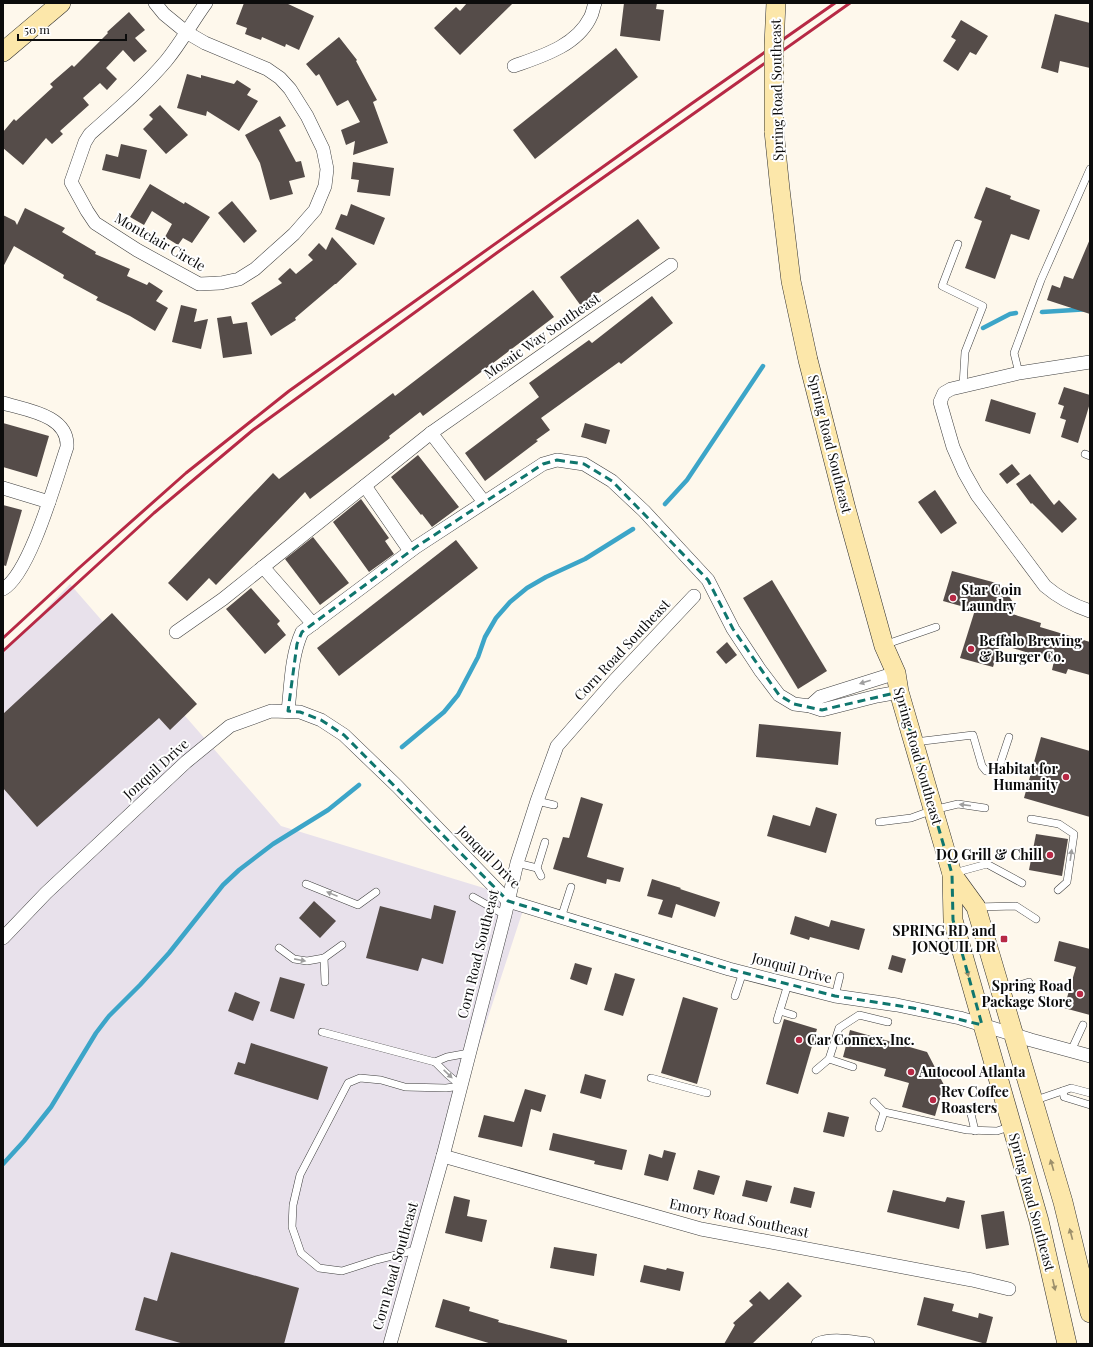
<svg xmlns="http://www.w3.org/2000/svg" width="1093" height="1347" font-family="'Playfair Display',serif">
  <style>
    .industrial { fill: #e8e1eb }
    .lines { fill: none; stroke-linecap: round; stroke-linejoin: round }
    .stream { stroke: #3ca5c8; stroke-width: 4.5 }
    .building { fill: #554c49 }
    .lane-casing { stroke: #3f3f3f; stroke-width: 8 }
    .street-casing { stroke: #3f3f3f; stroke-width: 14 }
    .secondary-casing { stroke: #2e2e2e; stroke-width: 20 }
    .lane { stroke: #fff; stroke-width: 7 }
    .street { stroke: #fff; stroke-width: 13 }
    .secondary { stroke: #fce7aa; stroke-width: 19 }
    .rail { stroke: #b72945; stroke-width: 3 }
    .secondary-bridge-casing { stroke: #2e2e2e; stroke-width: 20; stroke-linecap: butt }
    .secondary-bridge { stroke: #fce7aa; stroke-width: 19 }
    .oneway { fill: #9e9e9e }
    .oneway2 { fill: #9c8f6b }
    .marked { fill: none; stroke: #0f766e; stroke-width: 3; stroke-dasharray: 8 5; stroke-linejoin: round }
    .poi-dot { fill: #b72945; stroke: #fff; stroke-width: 1.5 }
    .labels { text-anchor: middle; stroke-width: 4; stroke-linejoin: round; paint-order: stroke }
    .street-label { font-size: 14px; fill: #0c0c0c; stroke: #fff }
    .poi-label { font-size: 14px; font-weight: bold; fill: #0c0c0c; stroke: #fff; text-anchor: start }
  </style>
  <rect width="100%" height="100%" fill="#fef8ec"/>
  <polygon class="industrial" points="70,584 281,826 526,901 476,1054 388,1344 3,1344 3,653"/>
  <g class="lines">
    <g class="stream">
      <polyline points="1042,312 1090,309"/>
      <polyline points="983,328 1010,314 1016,313"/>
      <polyline points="665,504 687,480 763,366"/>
      <polyline points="402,747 444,712 458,695 478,657 485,637 496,618 510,602 527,588 546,577 585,559 633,529"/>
      <polyline points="3,1164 24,1141 51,1107 96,1033 109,1016 140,985 169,953 223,885 239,870 273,844 328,810 359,785"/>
    </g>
  </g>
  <g class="building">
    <polygon points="244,3 286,3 314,16 299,50 286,44 285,47 262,37 261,40 245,34 247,28 236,24"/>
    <polygon points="467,3 513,3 460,55 434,28 456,7 460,11"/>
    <polygon points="624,3 657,3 656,9 664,10 660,41 620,36"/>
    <polygon points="129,12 145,30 135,38 147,51 134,62 123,50 106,68 117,79 107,90 100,83 83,98 89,105 60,131 63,134 52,144 46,138 23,165 3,148 3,132 14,119 16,121 53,87 50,84 72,65 74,67 108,33 107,32"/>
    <polygon points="1055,14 1090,23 1090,68 1060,61 1058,73 1041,68"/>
    <polygon points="961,20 988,36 976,55 970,52 958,71 943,61 956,40 951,37"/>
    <polygon points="339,37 357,60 356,61 377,100 373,102 388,143 353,155 355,141 346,145 341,130 360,122 348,100 337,106 319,74 316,76 306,64"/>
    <polygon points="616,48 638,77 535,159 513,130"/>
    <polygon points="187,74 201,78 201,75 234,84 237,80 251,89 247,95 258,101 239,131 207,111 206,116 177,108"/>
    <polygon points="160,105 188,135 166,154 143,129 153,119 149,115"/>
    <polygon points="280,116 286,126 279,130 296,162 301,161 305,177 289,181 293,194 270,200 260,163 245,135"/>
    <polygon points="121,144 147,150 140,179 102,170 106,154 118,157"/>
    <polygon points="353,162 394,168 390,196 357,192 359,180 351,179"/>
    <polygon points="150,184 184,204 185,202 210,217 192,243 183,238 178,245 165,237 172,224 152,211 144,225 130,217"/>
    <polygon points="986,187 1011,196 1010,199 1040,210 1029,240 1011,234 995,279 965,268 982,221 974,218"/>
    <polygon points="232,201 257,231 244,243 218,213"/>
    <polygon points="351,204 385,218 374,245 335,229 341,214 347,216"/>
    <polygon points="25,208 65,228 62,232 96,252 95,254 130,269 127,276 147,285 149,282 163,291 156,301 168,308 155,331 130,316 96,300 98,297 63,278 64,275 14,246 3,267 3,215 15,221 17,225"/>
    <polygon points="638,219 660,248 581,306 560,277"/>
    <polygon points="332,237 357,264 336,284 335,284 295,318 296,320 271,336 251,303 282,283 278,279 290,268 296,274 313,260 308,255 319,243 326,250"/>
    <polygon points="1090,239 1090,314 1047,300 1052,285 1060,288 1064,276 1073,279"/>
    <polygon points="533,290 554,317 423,416 420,412 389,436 390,438 310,499 305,492 216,585 209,578 187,601 168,583 273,473 279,479 393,393 395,396"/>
    <polygon points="652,296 673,323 621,364 619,362 541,418 550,430 536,440 538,441 485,481 465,453 539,397 529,383 589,340 592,343"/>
    <polygon points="181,305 197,309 194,322 208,319 201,349 172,342"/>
    <polygon points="231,316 233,324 247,322 252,354 223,358 217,318"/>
    <polygon points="1064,387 1090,395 1090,403 1078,443 1061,437 1066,420 1060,418 1064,406 1058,404"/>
    <polygon points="991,399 1036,413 1030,434 985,421"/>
    <polygon points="3,423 49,436 37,477 3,467"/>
    <polygon points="585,423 610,430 606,444 581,437"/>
    <polygon points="418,455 459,507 432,527 422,514 421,515 391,477"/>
    <polygon points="1012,464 1020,474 1007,484 999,474"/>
    <polygon points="1030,474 1054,505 1059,500 1077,519 1062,533 1032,503 1031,504 1016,484"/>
    <polygon points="935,490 957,523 941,534 918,502"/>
    <polygon points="361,499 389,538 385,541 394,554 369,572 333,522"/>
    <polygon points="3,505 22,510 6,566 3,565"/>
    <polygon points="313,537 349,583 320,605 285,559"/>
    <polygon points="456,540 478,568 339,676 317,648"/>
    <polygon points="952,571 1000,584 1013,602 1009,613 1041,623 1040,627 1090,642 1090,675 1068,669 1066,674 1052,670 1054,661 1000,644 993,667 960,658 975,610 943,601"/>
    <polygon points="772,580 827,671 798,689 743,598"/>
    <polygon points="251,588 280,621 277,624 286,635 265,654 226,609"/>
    <polygon points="112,613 197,704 170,730 159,718 37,827 3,788 3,714"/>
    <polygon points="727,642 737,655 726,664 716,652"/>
    <polygon points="759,724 841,732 838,765 756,757"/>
    <polygon points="1041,737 1090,751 1090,817 1024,798"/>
    <polygon points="581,797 603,804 587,857 624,868 620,882 607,879 606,884 553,869 563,837 569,838"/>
    <polygon points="816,807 837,814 826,853 767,836 773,815 810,826"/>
    <polygon points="1036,834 1068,839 1062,876 1029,870"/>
    <polygon points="652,879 681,888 680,889 720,902 715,917 676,904 672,918 658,914 663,900 647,896"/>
    <polygon points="314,901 336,921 320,938 299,918"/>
    <polygon points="434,905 456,911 443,964 422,958 418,971 366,958 380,906 431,919"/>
    <polygon points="795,916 829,927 831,920 865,929 859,950 810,937 809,940 790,934"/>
    <polygon points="1059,941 1090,949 1090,1015 1064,1008 1076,967 1054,961"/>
    <polygon points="892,955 906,959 902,973 888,969"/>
    <polygon points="575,963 592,968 587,985 570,979"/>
    <polygon points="615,973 635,979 623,1016 604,1010"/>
    <polygon points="280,977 305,984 294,1019 270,1011"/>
    <polygon points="235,992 260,1002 253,1021 228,1011"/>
    <polygon points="683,997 718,1008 697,1084 661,1073"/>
    <polygon points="784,1019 817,1029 798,1094 766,1084"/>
    <polygon points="850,1030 927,1052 944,1085 935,1116 902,1107 909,1083 884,1076 886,1069 843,1057"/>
    <polygon points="251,1043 328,1067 318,1100 234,1074 238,1062 245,1064"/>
    <polygon points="585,1074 606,1080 601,1099 580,1093"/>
    <polygon points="525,1089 546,1095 541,1112 531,1109 522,1147 478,1137 484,1115 514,1122"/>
    <polygon points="828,1112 849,1117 844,1137 823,1132"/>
    <polygon points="553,1133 627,1150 622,1170 594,1164 595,1161 549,1150"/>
    <polygon points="664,1150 676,1153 668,1181 644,1175 649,1154 662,1158"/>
    <polygon points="698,1170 720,1176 714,1195 693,1189"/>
    <polygon points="746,1180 772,1186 767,1202 742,1196"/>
    <polygon points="794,1187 815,1192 811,1208 790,1203"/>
    <polygon points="893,1190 945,1202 947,1197 965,1201 959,1229 887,1212"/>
    <polygon points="454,1196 470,1200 467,1216 487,1220 482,1242 445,1233"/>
    <polygon points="1004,1211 1009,1245 986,1249 981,1215"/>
    <polygon points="554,1247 597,1254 594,1276 550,1268"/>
    <polygon points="171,1252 299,1288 284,1344 184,1344 135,1330 144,1297 157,1301"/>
    <polygon points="644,1265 666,1270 667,1268 684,1272 680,1291 640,1282"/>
    <polygon points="788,1282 802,1296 752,1344 724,1344 735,1325 733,1323 753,1305 749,1301 760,1291 769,1300"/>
    <polygon points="924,1297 954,1304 952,1311 978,1318 979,1313 993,1317 986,1344 917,1325"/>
    <polygon points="443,1299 470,1307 469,1311 499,1320 498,1322 567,1340 567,1344 492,1344 435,1327"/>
  </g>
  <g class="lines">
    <g class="lane-casing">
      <g id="lane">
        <polyline points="958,244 942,286 983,306 965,352 963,386"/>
        <polyline points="1019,373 1014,353 1041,280 1090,169"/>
        <polyline points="1085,454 1090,456"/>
        <polyline points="884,645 936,627"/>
        <polyline points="915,742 973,735 982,766 986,771 994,772 999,767 1009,737"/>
        <polyline points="537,801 554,805"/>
        <polyline points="1031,819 1059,824 1074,834 1067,882 1058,890"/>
        <polyline points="879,822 911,818 933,810 958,804 985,808"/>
        <polyline points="517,863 537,868 545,842"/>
        <polyline points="537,868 541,876"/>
        <polyline points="954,873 987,864 1022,883"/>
        <polyline points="306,884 358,905 376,892"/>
        <polyline points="473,897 505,915"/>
        <polyline points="976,907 1016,906 1036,919"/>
        <polyline points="561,918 571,887"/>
        <polyline points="279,948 294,959 307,961 324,958 342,945"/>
        <polyline points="324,958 325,982"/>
        <polyline points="1001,991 1029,982"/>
        <polyline points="735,996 743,972"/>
        <polyline points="835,996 840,976"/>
        <polyline points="780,1011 793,1015"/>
        <polyline points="777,1020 788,984"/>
        <polyline points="322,1032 435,1062 447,1074 461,1086"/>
        <polyline points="1071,1051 1083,1025"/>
        <polyline points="829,1059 853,1067"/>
        <polyline points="435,1062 447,1057 469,1053"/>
        <polyline points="816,1070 829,1059 839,1028 859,1015 888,1022"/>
        <polyline points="651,1078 707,1093"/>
        <polyline points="1063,1091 1064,1097 1090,1105"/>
        <polyline points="1033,1101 1071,1088 1090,1093"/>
        <polyline points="874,1102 884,1112 967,1130 997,1131 1012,1126"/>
        <polyline points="971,1114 975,1131"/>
        <polyline points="879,1128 884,1112"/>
        <polyline points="416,1250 376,1260 342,1271 319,1268 301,1253 292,1227 293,1205 300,1175 348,1083 360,1078 381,1080 405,1087 446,1088 461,1086"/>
      </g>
    </g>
    <g class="street-casing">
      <g id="street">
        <path d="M 155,3 L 164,14 L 186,32 L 205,43 L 267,69 L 280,78 L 290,89 L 307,116 L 323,149 L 327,169 L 325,186 L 315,210 L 294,234 L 255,269 L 239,279 L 221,283 L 199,284 L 137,250 L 95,223 L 87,211 L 71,182 L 85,142 L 90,134 C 117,110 143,88 166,61 C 181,43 192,22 206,3"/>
        <path d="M 514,66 C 542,56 576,46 590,18 C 593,13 593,8 595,3"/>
        <path d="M 1090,362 L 1019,373 L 951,389 L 944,393 L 940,402 L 953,447 L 964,472 L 977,495 L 1045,586 C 1059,598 1072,605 1090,611"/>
        <path d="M 3,403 C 26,410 69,415 67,447 C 56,479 30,574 3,589"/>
        <polyline points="431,433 484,502"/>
        <polyline points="365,486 410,551"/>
        <polyline points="3,488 49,502"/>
        <polyline points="263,567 313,624"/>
        <polyline points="176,632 223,599 431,433 671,265"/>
        <polyline points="810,706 820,697 896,673"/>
        <path d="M 288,711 C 291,685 291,656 302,632 L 416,547 L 543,464 L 557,460 L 584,464 L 612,481 L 644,511 L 708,580 L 733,629 L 760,670 L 779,695 L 794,704 L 810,706 L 822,710 L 877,696 L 899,692"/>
        <polyline points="3,938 46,893 186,762 230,726 271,711 300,712 321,720 344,735 397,786 508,901 729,969 835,996 897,1005 960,1018 1031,1040 1090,1056"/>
        <polyline points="443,1156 701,1229 972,1280 1009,1289"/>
        <polyline points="390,1344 443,1156 505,915 517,863 537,801 557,746 614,681 694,596"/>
        <path d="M 818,1344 C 831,1338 854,1342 868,1344"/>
      </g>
    </g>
    <g class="secondary-casing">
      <g id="secondary">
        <polyline points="3,52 61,3"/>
        <polyline points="774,131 780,189 791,281 808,360 846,509 884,646 896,673 899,692 952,874 953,920 1039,1221 1067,1344"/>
        <polyline points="952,874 976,907 1063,1202 1090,1313"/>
      </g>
    </g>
    <use href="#lane" class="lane"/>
    <use href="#street" class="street"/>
    <use href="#secondary" class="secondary"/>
    <g class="rail">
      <polyline points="3,638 79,568 186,473 289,391 691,104 835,3"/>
      <polyline points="3,651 154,513 253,430 498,252 850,3"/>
    </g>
    <g class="secondary-bridge-casing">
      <polyline id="secondary-bridge" points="774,131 774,45 776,3"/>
    </g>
    <use href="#secondary-bridge" class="secondary-bridge"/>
  </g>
  <defs><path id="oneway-solid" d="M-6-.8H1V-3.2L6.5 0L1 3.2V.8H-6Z"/></defs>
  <g class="oneway">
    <use href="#oneway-solid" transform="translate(865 682) rotate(163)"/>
    <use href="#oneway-solid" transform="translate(965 805) rotate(-173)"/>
    <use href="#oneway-solid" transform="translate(1071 855) rotate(-82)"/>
    <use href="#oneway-solid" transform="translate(332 894) rotate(-158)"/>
    <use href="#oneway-solid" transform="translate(300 960) rotate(11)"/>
    <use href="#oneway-solid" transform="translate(448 1074) rotate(43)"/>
  </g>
  <g class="oneway2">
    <use href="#oneway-solid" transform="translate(967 971) rotate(74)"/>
    <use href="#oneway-solid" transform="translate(1052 1165) rotate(-106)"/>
    <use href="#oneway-solid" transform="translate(1071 1234) rotate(-105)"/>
    <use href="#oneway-solid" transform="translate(1054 1285) rotate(77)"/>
  </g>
  <path class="marked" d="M 557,460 L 584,464 L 612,481 L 708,580 L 733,629 L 779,695 L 794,704 L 822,710 L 899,692 L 952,874 L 953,920 L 982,1025 L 913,1008 L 835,996 L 729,969 L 508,901 L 344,735 L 321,720 L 300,712 L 288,711 L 297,644 L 302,632 L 416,547 L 543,464 Z"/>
  <g class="poi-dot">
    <circle cx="953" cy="598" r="4"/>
    <circle cx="971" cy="649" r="4"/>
    <circle cx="1066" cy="777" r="4"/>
    <circle cx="1050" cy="855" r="4"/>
    <rect x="1000" y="935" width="8" height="8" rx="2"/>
    <circle cx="1080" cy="994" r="4"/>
    <circle cx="799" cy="1040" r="4"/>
    <circle cx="911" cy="1072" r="4"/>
    <circle cx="933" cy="1100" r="4"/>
  </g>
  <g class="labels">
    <g class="street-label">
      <text transform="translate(777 90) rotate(-91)" y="5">Spring Road Southeast</text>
      <text transform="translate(160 242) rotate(30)" y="5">Montclair Circle</text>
      <text transform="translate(542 336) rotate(-35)" y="5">Mosaic Way Southeast</text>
      <text transform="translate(830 444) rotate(76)" y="5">Spring Road Southeast</text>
      <text transform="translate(622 650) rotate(-47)" y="5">Corn Road Southeast</text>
      <text transform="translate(918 756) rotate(74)" y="5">Spring Road Southeast</text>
      <text transform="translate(156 769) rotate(-42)" y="5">Jonquil Drive</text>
      <text transform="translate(489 857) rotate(45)" y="5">Jonquil Drive</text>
      <text transform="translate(478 954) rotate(-76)" y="5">Corn Road Southeast</text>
      <text transform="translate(792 968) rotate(15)" y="5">Jonquil Drive</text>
      <text transform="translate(1032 1202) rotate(75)" y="5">Spring Road Southeast</text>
      <text transform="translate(739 1218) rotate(12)" y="5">Emory Road Southeast</text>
      <text transform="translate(395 1266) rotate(-74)" y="5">Corn Road Southeast</text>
    </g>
    <g class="poi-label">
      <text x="961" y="595">Star Coin<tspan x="961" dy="16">Laundry</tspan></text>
      <text x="979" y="646">Beffalo Brewing<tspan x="979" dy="16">&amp; Burger Co.</tspan></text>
      <text x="1058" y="774" text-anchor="end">Habitat for<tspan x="1058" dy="16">Humanity</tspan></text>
      <text x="1042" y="860" text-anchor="end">DQ Grill &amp; Chill</text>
      <text x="996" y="936" text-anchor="end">SPRING RD and<tspan x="996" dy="16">JONQUIL DR</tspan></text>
      <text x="1072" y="991" text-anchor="end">Spring Road<tspan x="1072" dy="16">Package Store</tspan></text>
      <text x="807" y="1045">Car Connex, Inc.</text>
      <text x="919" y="1077">Autocool Atlanta</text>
      <text x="941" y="1097">Rev Coffee<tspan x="941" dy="16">Roasters</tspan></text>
    </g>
  </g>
  <rect width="1093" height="1347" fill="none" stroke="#0c0c0c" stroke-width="8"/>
  <path d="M18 34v6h108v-6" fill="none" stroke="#0c0c0c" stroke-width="2"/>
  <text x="24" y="34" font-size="12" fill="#0c0c0c" stroke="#ffffff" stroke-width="3" paint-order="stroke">50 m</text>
</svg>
